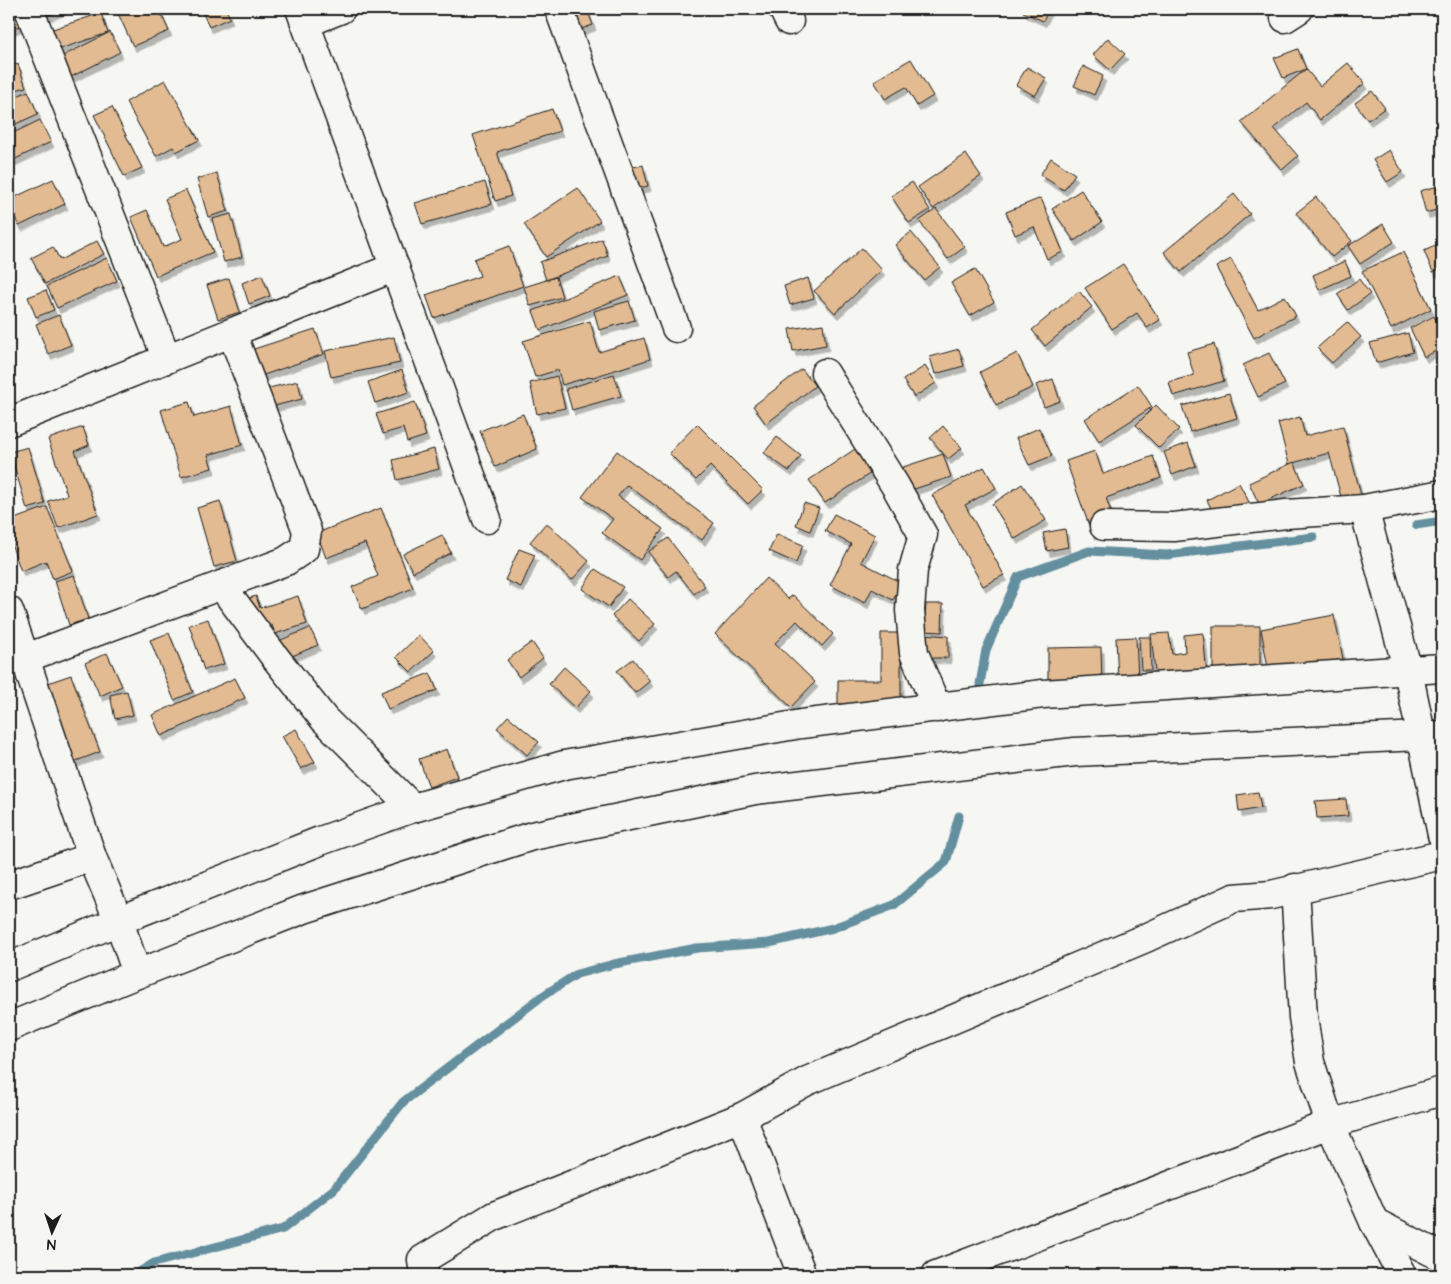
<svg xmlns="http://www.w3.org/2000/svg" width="1451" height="1284" font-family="'Architects Daughter',sans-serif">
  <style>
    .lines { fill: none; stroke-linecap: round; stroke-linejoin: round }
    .stream { stroke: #648f9f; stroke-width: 9 }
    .building { fill: #e2bb92; stroke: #1c1c1c; filter: url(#shadow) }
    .street-casing { stroke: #1c1c1c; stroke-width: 31 }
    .secondary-casing { stroke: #1c1c1c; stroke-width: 31 }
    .street { stroke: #f6f6f2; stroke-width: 28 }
    .secondary { stroke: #f6f6f2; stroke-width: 28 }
  </style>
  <defs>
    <filter id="shadow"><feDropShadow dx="3" dy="5.5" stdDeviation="0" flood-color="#0004"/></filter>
  </defs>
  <rect width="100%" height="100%" fill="#f6f6f2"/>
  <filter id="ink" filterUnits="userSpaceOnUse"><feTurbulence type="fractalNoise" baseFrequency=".02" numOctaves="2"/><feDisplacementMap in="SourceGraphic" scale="10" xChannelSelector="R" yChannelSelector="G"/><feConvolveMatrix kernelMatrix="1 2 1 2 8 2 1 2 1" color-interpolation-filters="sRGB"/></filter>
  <g filter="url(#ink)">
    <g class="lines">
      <g class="stream">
        <polyline points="1416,525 1442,521"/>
        <polyline points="980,684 986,650 1018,577 1089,551 1167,555 1314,537"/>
        <polyline points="134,1275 154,1263 283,1229 334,1189 403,1102 541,997 577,974 614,964 697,948 769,943 833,928 894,905 946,862 959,816"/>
      </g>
    </g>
    <g class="building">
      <polygon points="9,9 64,9 9,30"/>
      <polygon points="116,9 159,9 169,31 133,46"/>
      <polygon points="207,9 226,9 230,18 209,27 202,11"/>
      <polygon points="562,9 587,9 593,25 570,33"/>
      <polygon points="1025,9 1049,9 1043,21 1023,12"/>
      <polygon points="101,13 108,33 48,53 41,33"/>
      <polygon points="110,32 120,52 65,80 55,60"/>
      <polygon points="1108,38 1125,54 1110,70 1093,55"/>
      <polygon points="1298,49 1306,69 1283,78 1274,58"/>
      <polygon points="911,59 933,96 917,106 906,87 885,99 874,81"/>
      <polygon points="1348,63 1365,83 1320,120 1306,102 1274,128 1298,156 1282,170 1241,122 1306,69 1320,86"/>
      <polygon points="18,64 26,87 9,92 9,67"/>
      <polygon points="1083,66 1103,76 1094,95 1074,86"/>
      <polygon points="1027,67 1046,78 1035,96 1016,85"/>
      <polygon points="165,80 199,140 176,152 173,147 156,156 126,102"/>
      <polygon points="28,91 38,114 9,127 9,100"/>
      <polygon points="1372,91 1385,108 1368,120 1355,103"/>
      <polygon points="112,107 142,168 124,176 94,115"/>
      <polygon points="552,109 560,131 497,152 511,196 495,201 473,135"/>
      <polygon points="40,120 51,142 9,162 9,135"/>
      <polygon points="1389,150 1403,172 1387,182 1373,160"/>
      <polygon points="966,154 981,176 933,209 918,187"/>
      <polygon points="1051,158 1075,174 1064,190 1040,175"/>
      <polygon points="643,165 648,186 627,191 623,169"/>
      <polygon points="217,173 228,211 208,217 197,179"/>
      <polygon points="53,179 65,204 19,226 9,205 9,200"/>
      <polygon points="485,182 492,204 422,224 415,203"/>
      <polygon points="912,182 930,210 909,223 891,196"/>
      <polygon points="1442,185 1442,232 1436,210 1426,213 1420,191"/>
      <polygon points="578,188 600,221 546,257 524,224"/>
      <polygon points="186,190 213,252 156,276 131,217 147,210 163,247 182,239 165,199"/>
      <polygon points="1081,190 1102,222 1074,241 1052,209"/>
      <polygon points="1234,194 1250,214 1181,272 1164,252"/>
      <polygon points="1316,197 1352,241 1332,257 1296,213"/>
      <polygon points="1041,198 1063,252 1047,259 1034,227 1015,235 1006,212"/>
      <polygon points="936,209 965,247 948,259 919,221"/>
      <polygon points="231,214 242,257 224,262 212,219"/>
      <polygon points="1383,224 1394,242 1360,264 1348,246"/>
      <polygon points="911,232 940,267 924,280 895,245"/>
      <polygon points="602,239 608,256 546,280 540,262"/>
      <polygon points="97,241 104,254 45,284 31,258 53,247 60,260"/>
      <polygon points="1442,243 1442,268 1433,272 1424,251"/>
      <polygon points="509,246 523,286 434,318 426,295 480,276 474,259"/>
      <polygon points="862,248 882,270 835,313 814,291"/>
      <polygon points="1403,252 1431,309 1391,329 1362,271"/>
      <polygon points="107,258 117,281 57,308 47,286"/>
      <polygon points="1231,259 1258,310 1285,296 1296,316 1254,338 1216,267"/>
      <polygon points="1345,261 1351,276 1319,290 1313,275"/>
      <polygon points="1123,264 1160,320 1147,328 1137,313 1112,329 1085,288"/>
      <polygon points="975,269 994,302 970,316 951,283"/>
      <polygon points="262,275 270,296 249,304 242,283"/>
      <polygon points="620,276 628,295 540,330 533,311"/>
      <polygon points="556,277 562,297 530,306 524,287"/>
      <polygon points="229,278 240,312 218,319 207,285"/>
      <polygon points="808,278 814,298 790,305 784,286"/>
      <polygon points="1359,279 1370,294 1348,310 1337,294"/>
      <polygon points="46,290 54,310 36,317 28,297"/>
      <polygon points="1079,291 1092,307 1045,346 1032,330"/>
      <polygon points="629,301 635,320 599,330 594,311"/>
      <polygon points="59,315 71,345 48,354 36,324"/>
      <polygon points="1434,316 1442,332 1442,348 1424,357 1410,328"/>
      <polygon points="590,321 599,352 644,338 650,359 590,378 589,377 562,385 558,370 535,377 523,341"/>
      <polygon points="1347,322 1361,337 1332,363 1317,348"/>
      <polygon points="823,324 826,345 793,351 789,329"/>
      <polygon points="315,329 324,354 258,377 248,351"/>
      <polygon points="1408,333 1413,352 1376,363 1370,343"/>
      <polygon points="394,337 400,363 331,377 325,351"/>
      <polygon points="1214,344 1224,381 1173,396 1169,382 1194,375 1187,352"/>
      <polygon points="959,349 964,366 935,374 930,357"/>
      <polygon points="1017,353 1033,387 996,405 980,372"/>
      <polygon points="1269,353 1285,384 1258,397 1243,365"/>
      <polygon points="925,366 936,383 914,397 903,380"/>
      <polygon points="802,369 815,386 766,424 753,406"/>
      <polygon points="402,370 409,392 375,403 368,382"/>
      <polygon points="614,374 621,396 572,410 566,389"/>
      <polygon points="557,376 565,408 537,414 530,383"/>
      <polygon points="1053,379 1060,401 1044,407 1036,385"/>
      <polygon points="298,381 302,399 270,407 265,389"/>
      <polygon points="1138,385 1152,407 1099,441 1085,419"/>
      <polygon points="1229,393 1237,418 1190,432 1182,406"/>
      <polygon points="189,402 194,417 231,406 242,445 208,455 212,468 181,477 161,410"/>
      <polygon points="415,402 426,436 407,442 403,428 383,434 376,414"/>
      <polygon points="1156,405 1179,429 1159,448 1136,425"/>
      <polygon points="523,414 537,449 495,467 480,431"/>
      <polygon points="1300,417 1305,436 1343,426 1362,499 1343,504 1329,453 1289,464 1278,423"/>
      <polygon points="697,424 763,490 748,504 710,466 696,480 669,453"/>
      <polygon points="943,426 962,448 948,459 930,438"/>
      <polygon points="83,427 89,445 75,451 98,514 58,528 48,501 67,495 48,439"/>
      <polygon points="1039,428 1052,456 1029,465 1016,438"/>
      <polygon points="777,437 801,456 789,471 764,453"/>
      <polygon points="1188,443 1196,466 1172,475 1164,452"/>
      <polygon points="28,447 45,504 27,509 10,452"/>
      <polygon points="434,449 439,469 397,480 393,460"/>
      <polygon points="855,449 871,473 825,503 809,480"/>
      <polygon points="617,451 714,523 702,540 627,485 618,496 663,529 640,560 602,533 613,519 582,497"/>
      <polygon points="1095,451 1103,474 1153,456 1161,478 1106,498 1116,525 1092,534 1066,461"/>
      <polygon points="943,454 951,477 908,491 900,468"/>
      <polygon points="1294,462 1304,484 1259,504 1249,483"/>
      <polygon points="984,467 996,488 965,505 1004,575 983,586 932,495"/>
      <polygon points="1239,483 1250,504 1217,520 1207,500"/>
      <polygon points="1022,484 1046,520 1015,539 992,504"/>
      <polygon points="220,501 237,561 214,567 197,508"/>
      <polygon points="804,503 819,508 810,531 796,525"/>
      <polygon points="47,507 73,571 53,579 46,561 21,571 9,538 9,521"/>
      <polygon points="381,508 413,588 362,609 352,587 378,576 365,543 326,558 317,533"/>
      <polygon points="834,514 875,535 861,562 902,583 893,600 872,589 865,603 830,585 851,544 825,531"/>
      <polygon points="546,523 589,561 572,580 530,542"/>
      <polygon points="1065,529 1068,547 1047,551 1043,533"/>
      <polygon points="777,534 803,545 796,563 769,551"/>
      <polygon points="442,535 451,553 413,572 403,554"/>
      <polygon points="668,538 705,586 694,594 676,571 668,577 648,552"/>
      <polygon points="519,549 535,555 521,587 505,580"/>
      <polygon points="595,569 623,587 609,607 582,589"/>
      <polygon points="74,575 88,619 69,625 55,581"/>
      <polygon points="766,578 788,599 793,595 833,634 822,646 797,621 775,643 815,682 791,707 715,634"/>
      <polygon points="256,596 260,608 298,596 307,624 275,634 272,625 244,634 233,603"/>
      <polygon points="628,599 655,624 639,641 612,616"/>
      <polygon points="926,604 943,604 942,632 924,631"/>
      <polygon points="1334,615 1343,659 1269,674 1261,629"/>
      <polygon points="208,619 224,664 204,670 189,625"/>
      <rect x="1213" y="626" width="47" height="46"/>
      <polygon points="310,628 318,645 278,662 271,644"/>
      <polygon points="169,633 193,692 174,700 150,640"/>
      <polygon points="881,633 901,633 901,704 838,704 838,680 881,680"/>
      <polygon points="1169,633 1172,654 1185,652 1184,635 1203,633 1207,675 1156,680 1151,634"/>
      <polygon points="923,634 948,636 948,658 922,658"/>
      <polygon points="419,635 434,651 411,672 396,657"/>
      <polygon points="1136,637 1138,679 1118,680 1116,638"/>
      <polygon points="1139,637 1150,637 1151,670 1141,670"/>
      <polygon points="532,642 543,658 519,677 507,660"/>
      <polygon points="1101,647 1102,687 1048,688 1048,648"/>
      <polygon points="107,653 122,686 100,696 85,663"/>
      <polygon points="633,659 650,681 635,693 617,671"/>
      <polygon points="564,667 591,691 575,708 549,684"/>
      <polygon points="430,673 437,690 388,709 381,692"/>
      <polygon points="71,675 100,752 68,764 39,686"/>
      <polygon points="235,678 245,698 161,736 152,715"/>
      <polygon points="127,691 133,715 115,719 110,695"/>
      <polygon points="508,716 539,742 527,755 497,728"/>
      <polygon points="296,729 315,762 301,769 282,736"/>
      <polygon points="447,749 457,777 429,787 419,759"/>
      <polygon points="1258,792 1261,808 1239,812 1237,795"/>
      <polygon points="1346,799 1348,816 1317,818 1315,801"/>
    </g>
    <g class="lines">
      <g class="street-casing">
        <g id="street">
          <polyline points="29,9 167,359"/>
          <polyline points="300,9 487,519"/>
          <polyline points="559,9 676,328"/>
          <polyline points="783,9 789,21"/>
          <polyline points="1285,18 1299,9"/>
          <polyline points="306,23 341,9"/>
          <polyline points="825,373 896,487 923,535 913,570 910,610 914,653 937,708"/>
          <polyline points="9,422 395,267"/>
          <polyline points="1364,509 1408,671 1442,835"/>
          <polyline points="1104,526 1174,527 1286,514 1364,509 1442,494"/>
          <polyline points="221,585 274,656 324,719 413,808"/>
          <polyline points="9,611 92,857 119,921 137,974"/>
          <polyline points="26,658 286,561 304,549 307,531 232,333"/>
          <polyline points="9,885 92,857"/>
          <polyline points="1295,888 1303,1017 1310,1062 1330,1124 1374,1222 1402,1275"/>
          <polyline points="742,1117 802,1275"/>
          <polyline points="1374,1222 1442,1257"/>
          <polyline points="424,1275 422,1260 494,1216 742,1117 807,1081 1148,937 1234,898 1271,895 1442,855"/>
          <polyline points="936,1275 1330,1124 1442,1091"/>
        </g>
      </g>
      <g class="secondary-casing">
        <g id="secondary">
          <polyline points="9,967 135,914 320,841 413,808 564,765 801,724 1043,694 1442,668"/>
          <polyline points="9,1027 127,978 304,909 532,836 755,790 1075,752 1442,735"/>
        </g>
      </g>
      <use href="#street" class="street"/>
      <use href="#secondary" class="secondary"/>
    </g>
  </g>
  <rect width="1451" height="1284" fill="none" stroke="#f6f6f2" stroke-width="30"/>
  <rect x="15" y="15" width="1421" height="1254" fill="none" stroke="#1c1c1c" stroke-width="2" filter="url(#ink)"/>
  <g transform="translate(52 1232) rotate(183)" stroke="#f6f6f2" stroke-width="4" paint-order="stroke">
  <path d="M0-4L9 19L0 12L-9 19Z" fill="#1c1c1c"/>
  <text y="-8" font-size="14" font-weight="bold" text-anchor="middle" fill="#1c1c1c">N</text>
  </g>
</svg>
